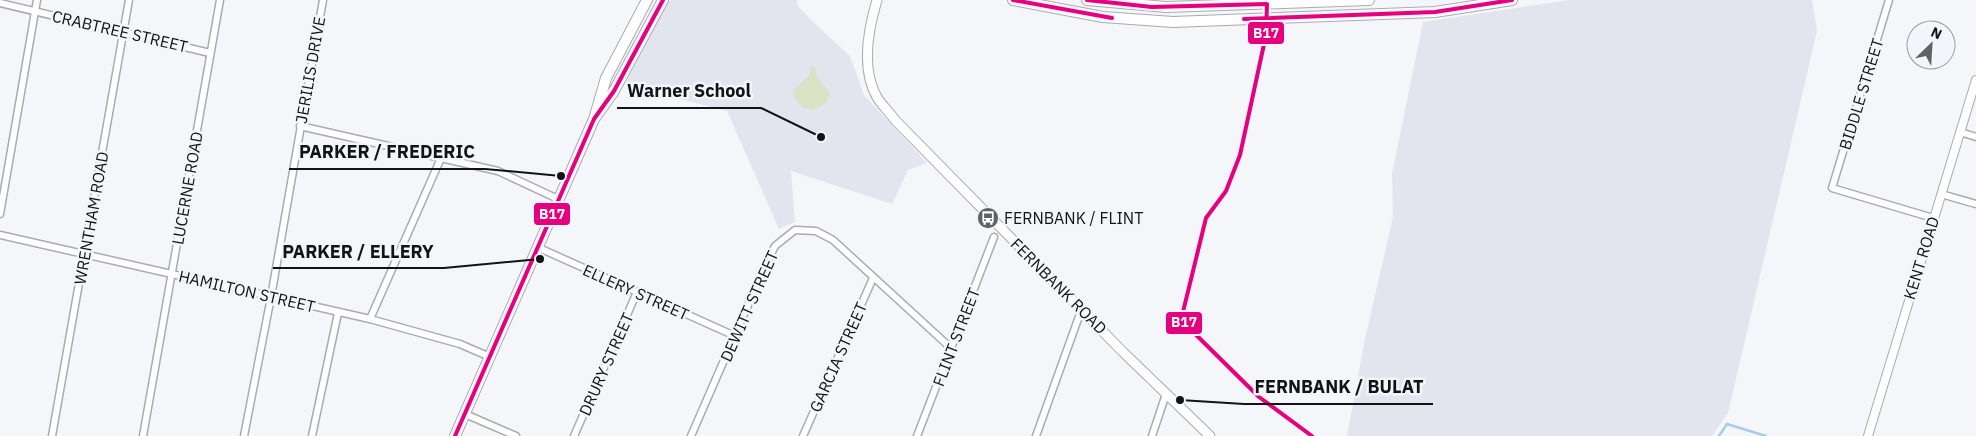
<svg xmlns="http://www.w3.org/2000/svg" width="1976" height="436" font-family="'IBM Plex Sans',sans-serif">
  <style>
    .built { fill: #e3e5ee }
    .green { fill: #dae2c4 }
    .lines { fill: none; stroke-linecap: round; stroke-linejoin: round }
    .stream { stroke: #a9cbea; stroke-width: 2.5 }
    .minor-casing { stroke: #aaabae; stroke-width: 9 }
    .tertiary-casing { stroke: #aaabae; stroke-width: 10 }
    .secondary-casing { stroke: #aaabae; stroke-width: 11 }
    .primary-casing { stroke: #aaabae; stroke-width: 12 }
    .minor { stroke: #fefefe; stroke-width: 6 }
    .tertiary { stroke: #fefefe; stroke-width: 8 }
    .secondary { stroke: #fefefe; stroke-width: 9 }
    .primary { stroke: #fefefe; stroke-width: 10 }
    .bus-1-casing { stroke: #f3f5fb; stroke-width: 8 }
    .bus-1 { stroke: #e5007d; stroke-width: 4 }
    .labels { text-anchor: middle; stroke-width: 5; stroke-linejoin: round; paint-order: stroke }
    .street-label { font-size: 16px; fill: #121315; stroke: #f3f5fb }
    .poi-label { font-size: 16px; fill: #121315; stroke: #f3f5fb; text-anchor: start }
    .leader { fill: none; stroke: #121315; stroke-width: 2 }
    .callout-dot { fill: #121315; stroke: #f3f5fb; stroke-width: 2 }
    .callout-label { font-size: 18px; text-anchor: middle; font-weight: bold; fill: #121315; stroke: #f3f5fb; stroke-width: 5; stroke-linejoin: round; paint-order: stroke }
    .line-badge { stroke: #f3f5fb; stroke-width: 2 }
    .badge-label { font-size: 14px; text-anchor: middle; font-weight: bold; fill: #fff }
  </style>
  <rect width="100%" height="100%" fill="#f5f6f9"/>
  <g class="built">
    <polygon points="668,0 797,0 798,6 810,19 850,56 864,95 927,163 908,170 892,204 791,171 795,222 779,229 727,111 625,85"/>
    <polygon points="1569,0 1812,0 1817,31 1728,413 1712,436 1347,436 1365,339 1393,217 1392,174 1423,22"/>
  </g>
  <polygon class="green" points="810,66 815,67 817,77 830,93 826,103 814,110 803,107 795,99 793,91 810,75"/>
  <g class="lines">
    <polyline class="stream" points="1719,436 1727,424 1766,436"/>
    <g class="minor-casing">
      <g id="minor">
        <polyline points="1889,0 1832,188 1933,218"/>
        <polyline points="0,3 210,53"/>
        <polyline points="300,126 498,171 558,199"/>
        <polyline points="1960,132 1976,137"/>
        <polyline points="1941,194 1976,204"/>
        <polyline points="0,214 37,0"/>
        <polyline points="0,235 370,319 460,344 490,357"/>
        <polyline points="537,247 735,336"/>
        <polyline points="370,319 441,158"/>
        <polyline points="465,414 516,436"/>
        <polyline points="52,436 129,0"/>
        <polyline points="143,436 220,0"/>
        <polyline points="244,436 271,297 323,0"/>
        <polyline points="312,436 338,313"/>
        <polyline points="574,436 637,292"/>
        <polyline points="691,436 766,264 775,246 795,230 816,231 833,240 952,349"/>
        <polyline points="803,436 873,278"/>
        <polyline points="917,436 994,237"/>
        <polyline points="1036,436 1082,308"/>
        <polyline points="1152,436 1166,394"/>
      </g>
    </g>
    <g class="tertiary-casing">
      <polyline id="tertiary" points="1868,436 1976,80"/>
    </g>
    <g class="secondary-casing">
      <path id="secondary" d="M 877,0 C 868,30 860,70 878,99 C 883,106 890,113 895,120 L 1124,353 L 1210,436"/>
    </g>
    <g class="primary-casing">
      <g id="primary">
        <polyline points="1013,0 1103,17 1173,22 1435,12 1512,0"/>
        <polyline points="1087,0 1166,7 1369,0"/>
        <polyline points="595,116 606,78 647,0"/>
        <polyline points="455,436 594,119 614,91 663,0"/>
      </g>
    </g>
    <use href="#minor" class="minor"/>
    <use href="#tertiary" class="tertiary"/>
    <use href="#secondary" class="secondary"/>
    <use href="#primary" class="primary"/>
    <g class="bus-1-casing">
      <g id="bus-1">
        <polyline points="1013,0 1112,18"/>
        <polyline points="1087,0 1152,7 1267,4 1266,35 1240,155 1226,191 1206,218 1181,320 1259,397 1312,436"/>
        <polyline points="1244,19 1435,12 1512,0"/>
        <polyline points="455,436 594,119 614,91 663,0"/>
      </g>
    </g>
    <use href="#bus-1" class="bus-1"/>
  </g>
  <defs>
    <g id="bus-disc" transform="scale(1.125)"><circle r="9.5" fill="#616265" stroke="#f3f5fb"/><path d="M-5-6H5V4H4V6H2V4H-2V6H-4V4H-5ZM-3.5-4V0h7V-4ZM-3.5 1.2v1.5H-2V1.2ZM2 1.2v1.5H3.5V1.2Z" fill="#fff"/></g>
  </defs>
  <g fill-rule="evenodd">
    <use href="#bus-disc" x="988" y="218"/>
  </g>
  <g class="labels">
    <g class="street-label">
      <text transform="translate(120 31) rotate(13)" y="6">CRABTREE STREET</text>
      <text transform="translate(310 70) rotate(-80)" y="6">JERILIS DRIVE</text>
      <text transform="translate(1861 94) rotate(-73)" y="6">BIDDLE STREET</text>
      <text transform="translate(187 188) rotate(-80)" y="6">LUCERNE ROAD</text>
      <text transform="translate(91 218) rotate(-80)" y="6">WRENTHAM ROAD</text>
      <text transform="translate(1921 258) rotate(-73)" y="6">KENT ROAD</text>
      <text transform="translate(1059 286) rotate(45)" y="6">FERNBANK ROAD</text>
      <text transform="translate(247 291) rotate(13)" y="6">HAMILTON STREET</text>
      <text transform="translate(636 292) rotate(24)" y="6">ELLERY STREET</text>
      <text transform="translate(749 306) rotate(-66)" y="6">DEWITT STREET</text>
      <text transform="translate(956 337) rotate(-69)" y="6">FLINT STREET</text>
      <text transform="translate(838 357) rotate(-66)" y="6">GARCIA STREET</text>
      <text transform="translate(606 364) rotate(-66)" y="6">DRURY STREET</text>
    </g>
    <g class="poi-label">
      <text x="1004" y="224">FERNBANK / FLINT</text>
    </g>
  </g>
  <path class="leader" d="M821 137L761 108H617M561 176L485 169H289M540 259L444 268H273M1180 400L1244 404H1433"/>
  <g class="callout-dot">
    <circle cx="821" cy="137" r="5"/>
    <circle cx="561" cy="176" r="5"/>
    <circle cx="540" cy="259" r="5"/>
    <circle cx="1180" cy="400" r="5"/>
  </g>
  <g class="callout-label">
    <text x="689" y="97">Warner School</text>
    <text x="387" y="158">PARKER / FREDERIC</text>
    <text x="358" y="258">PARKER / ELLERY</text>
    <text x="1339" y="393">FERNBANK / BULAT</text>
  </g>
  <g class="line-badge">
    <rect x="1247" y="21" width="38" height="24" rx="5" fill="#e5007d"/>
    <rect x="533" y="202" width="38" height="24" rx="5" fill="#e5007d"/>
    <rect x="1165" y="311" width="38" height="24" rx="5" fill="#e5007d"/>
  </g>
  <g class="badge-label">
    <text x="1266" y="38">B17</text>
    <text x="552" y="219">B17</text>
    <text x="1184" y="327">B17</text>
  </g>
  <g transform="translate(1931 45) rotate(25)"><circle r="24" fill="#f3f5fb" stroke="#999b9f"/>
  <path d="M0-4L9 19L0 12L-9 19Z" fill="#616265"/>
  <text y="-8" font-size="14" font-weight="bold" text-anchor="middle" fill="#121315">N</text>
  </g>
</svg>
